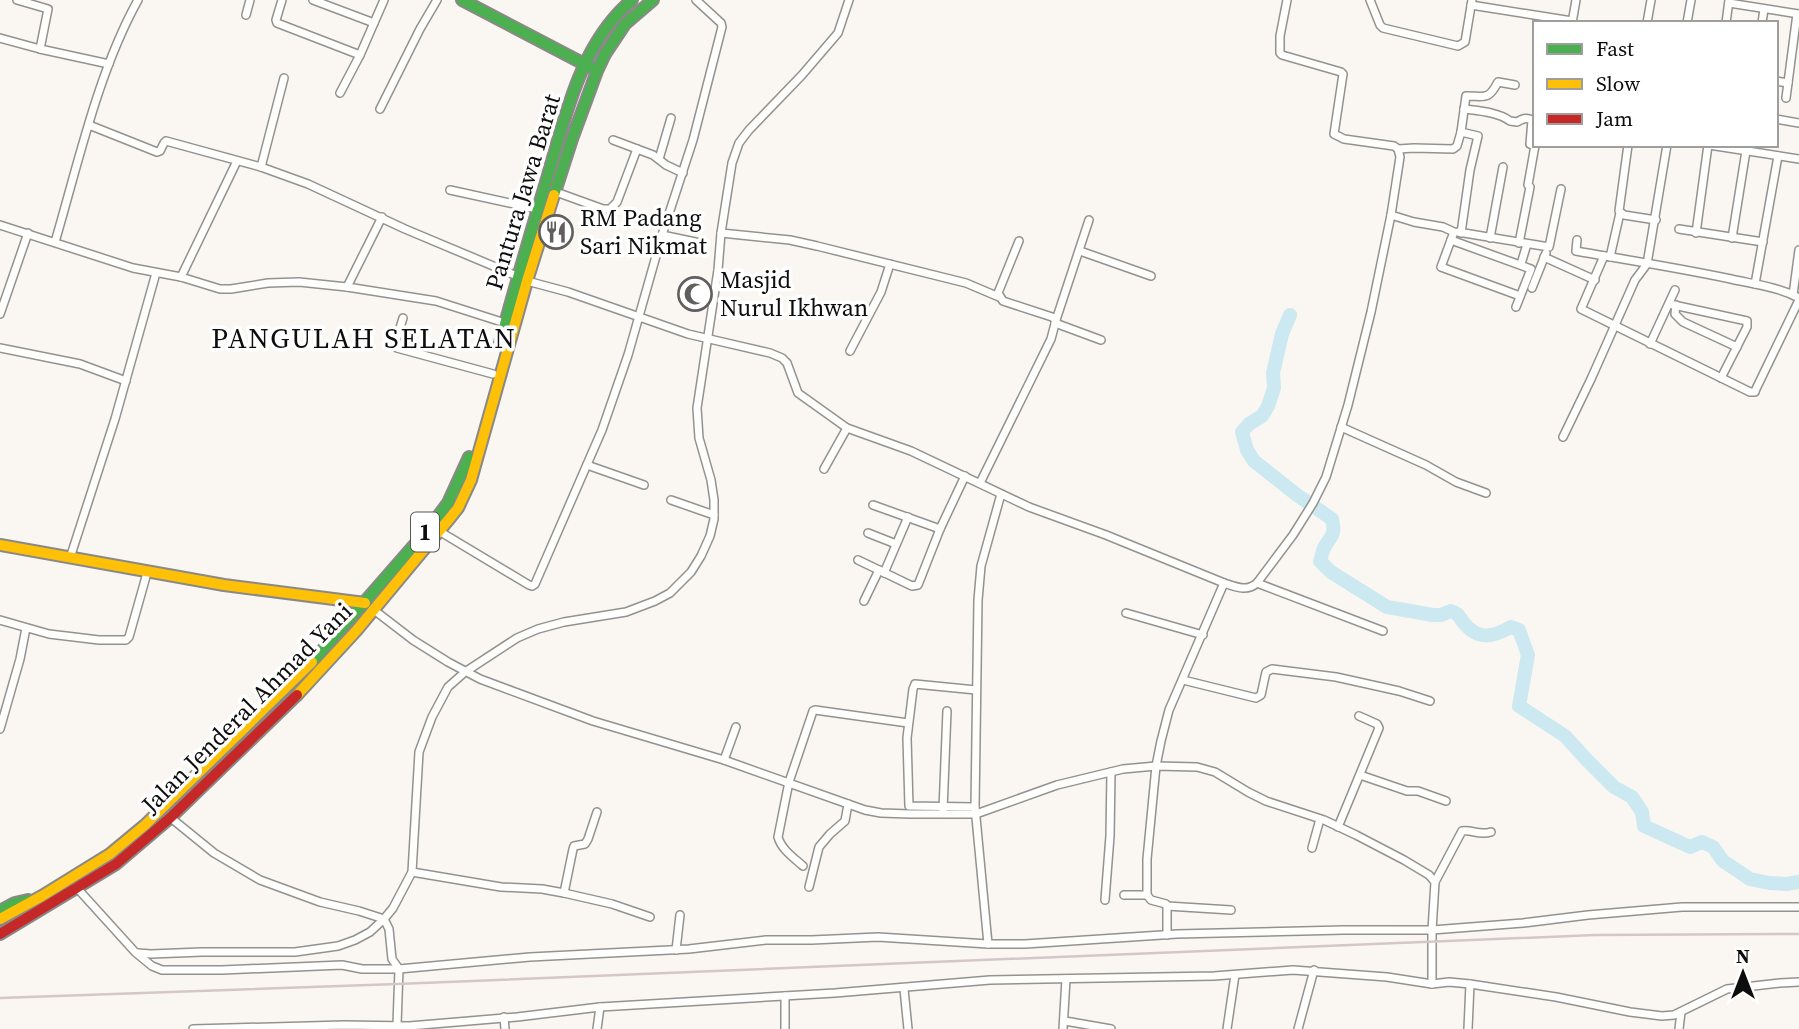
<svg xmlns="http://www.w3.org/2000/svg" width="1799" height="1029" font-family="'Source Serif 4',serif">
  <style>
    .lines { fill: none; stroke-linecap: round; stroke-linejoin: round }
    .river { stroke: #cce8f0; stroke-width: 14 }
    .street-casing { stroke: #949290; stroke-width: 10 }
    .fast-casing { stroke: #8a8987; stroke-width: 14 }
    .slow-casing { stroke: #8a8987; stroke-width: 14 }
    .jam-casing { stroke: #8a8987; stroke-width: 14 }
    .street { stroke: #fefefd; stroke-width: 7 }
    .fast { stroke: #4caf50; stroke-width: 10 }
    .slow { stroke: #ffc107; stroke-width: 10 }
    .jam { stroke: #c62828; stroke-width: 10 }
    .rail { stroke: #d5c7c8; stroke-width: 2.5 }
    .labels { text-anchor: middle; stroke-width: 7; stroke-linejoin: round; paint-order: stroke }
    .shield { fill: #fff; stroke: #565656; stroke-width: 2 }
    .shield-label { font-size: 23px; font-weight: bold; fill: #0d0d0d }
    .street-label { font-size: 24px; fill: #0d0d0d; stroke: #fff }
    .poi-label { font-size: 24px; fill: #0d0d0d; stroke: #fff; text-anchor: start }
    .quarter-label { font-size: 28px; letter-spacing: 2px; fill: #0d0d0d; stroke: #fff }
  </style>
  <rect width="100%" height="100%" fill="#faf7f2"/>
  <g class="lines">
    <path class="river" d="M 1290,315 L 1282,334 L 1273,373 L 1274,388 L 1268,406 L 1262,416 L 1249,424 L 1242,432 L 1247,450 L 1254,461 L 1297,495 L 1332,519 C 1336,536 1331,535 1324,548 C 1322,552 1322,556 1320,561 L 1331,572 L 1387,607 L 1433,615 L 1441,615 L 1451,611 C 1458,613 1459,616 1463,622 C 1478,641 1493,637 1511,627 L 1519,630 L 1528,655 L 1519,706 L 1565,736 L 1586,759 L 1614,787 L 1632,797 L 1642,812 L 1644,826 L 1690,847 L 1702,842 L 1713,847 L 1723,861 L 1750,879 L 1769,883 L 1787,884 L 1799,882"/>
    <g class="street-casing">
      <g id="street">
        <polyline points="17,0 48,9 40,49 109,64"/>
        <polyline points="282,0 276,20 277,23 360,55"/>
        <polyline points="313,0 374,23"/>
        <polyline points="1370,0 1380,25 1383,28 1458,46 1465,42 1472,0"/>
        <polyline points="1729,3 1799,14"/>
        <polyline points="1471,5 1572,21"/>
        <polyline points="246,15 250,0"/>
        <polyline points="1572,23 1576,0"/>
        <polyline points="1647,23 1651,0"/>
        <polyline points="1687,23 1691,0"/>
        <polyline points="1726,23 1729,0"/>
        <polyline points="1762,23 1764,9"/>
        <polyline points="0,38 40,49"/>
        <polyline points="1776,81 1788,83"/>
        <polyline points="340,93 360,55 384,0"/>
        <polyline points="1786,98 1797,14"/>
        <polyline points="380,109 420,29 437,0"/>
        <path d="M 1464,109 C 1479,111 1498,112 1510,121 L 1517,122 C 1522,119 1526,117 1532,120 L 1530,144 L 1535,146 L 1534,151 L 1528,185 L 1530,187 L 1519,243"/>
        <polyline points="1776,119 1799,123"/>
        <polyline points="89,125 157,152 160,151 164,143 166,141 261,167 308,184 405,229 517,276"/>
        <polyline points="613,140 653,155 666,165 683,173"/>
        <polyline points="1628,145 1619,211 1624,215 1656,220"/>
        <polyline points="1709,145 1799,159"/>
        <polyline points="1398,149 1414,148 1453,149 1457,146 1461,132"/>
        <polyline points="659,159 671,118"/>
        <polyline points="261,167 284,78"/>
        <polyline points="450,190 537,209"/>
        <polyline points="556,192 603,209 610,209 617,202 637,149"/>
        <polyline points="1391,215 1414,222 1443,227 1454,232 1451,240 1531,269 1516,307"/>
        <polyline points="0,225 133,268 181,277 220,289 231,289 268,283 299,282 347,287 436,301 505,323"/>
        <polyline points="1679,229 1763,242"/>
        <polyline points="1458,232 1549,247 1561,189"/>
        <polyline points="721,233 790,240 817,246 966,283 999,297"/>
        <path d="M 1461,233 L 1470,170 L 1478,136 L 1461,132 L 1466,96 C 1485,96 1488,101 1498,82 L 1515,85"/>
        <polyline points="1696,233 1708,145"/>
        <polyline points="662,235 700,243"/>
        <polyline points="1490,238 1503,167"/>
        <polyline points="1732,238 1746,151"/>
        <polyline points="1451,240 1441,267 1520,296"/>
        <path d="M 1577,240 L 1576,251 C 1628,260 1679,268 1731,279 C 1753,284 1779,287 1799,298"/>
        <path d="M 55,242 C 78,164 98,72 138,0"/>
        <polyline points="1080,251 1151,276"/>
        <polyline points="1604,256 1581,309 1750,392 1755,392 1756,389 1799,300"/>
        <polyline points="1544,257 1595,280"/>
        <polyline points="1610,257 1620,213"/>
        <polyline points="1521,264 1527,244"/>
        <polyline points="181,277 237,161"/>
        <polyline points="527,281 568,292 688,334 770,353 782,358 787,363 798,393 847,428 911,451 1029,507 1106,535 1224,583 1169,710 1161,741 1156,766 1147,859 1147,895"/>
        <polyline points="1755,284 1778,156"/>
        <polyline points="347,287 382,217"/>
        <polyline points="1532,288 1546,253"/>
        <polyline points="1793,295 1799,250"/>
        <polyline points="1669,304 1747,321 1747,327 1721,378"/>
        <polyline points="1676,305 1675,314 1683,322 1737,347"/>
        <polyline points="0,314 28,233"/>
        <polyline points="403,318 395,344 397,348 493,374"/>
        <polyline points="1056,320 1089,220"/>
        <polyline points="1055,323 1101,340"/>
        <polyline points="1650,344 1675,290"/>
        <polyline points="0,348 80,364 126,381"/>
        <polyline points="850,351 881,292 890,264"/>
        <polyline points="1341,427 1426,465 1456,482 1486,493"/>
        <polyline points="1563,437 1591,379 1635,280 1647,264 1667,145"/>
        <polyline points="587,465 644,485"/>
        <polyline points="824,469 847,428"/>
        <polyline points="980,483 1051,339 1056,320 1052,317 1003,301 998,293 1019,241"/>
        <polyline points="671,500 714,515"/>
        <polyline points="873,505 940,529"/>
        <polyline points="439,531 529,585 532,586 535,584 602,430 628,355 662,235 693,140 722,27 721,23 696,0"/>
        <polyline points="868,533 896,544"/>
        <polyline points="70,558 115,419 156,273"/>
        <polyline points="858,560 912,586 918,585 940,529 965,476"/>
        <polyline points="884,573 908,517"/>
        <path d="M 1224,583 C 1236,587 1247,592 1257,583 L 1293,535 L 1313,503 L 1326,477 L 1348,405 L 1371,312 L 1391,215 L 1400,157 L 1398,149 L 1394,146 L 1344,139 L 1334,134 L 1343,74 L 1341,72 L 1282,55 L 1280,53 L 1280,36 L 1287,0"/>
        <polyline points="1257,583 1383,631"/>
        <polyline points="864,601 879,570"/>
        <polyline points="374,610 413,640 448,662 480,679 593,721 724,760 865,810 881,813 910,814 976,814 1057,785 1123,769 1156,766 1197,767 1215,772 1248,792 1266,801 1324,820 1356,835 1404,860 1429,875 1435,882 1432,930 1432,984"/>
        <polyline points="1126,613 1203,635"/>
        <polyline points="0,620 49,634 99,640 126,640 129,637 147,573"/>
        <polyline points="1183,680 1256,698 1261,695 1266,672 1272,669 1336,677 1399,691 1430,701"/>
        <polyline points="0,729 20,659 26,628"/>
        <polyline points="724,760 736,727"/>
        <polyline points="1360,775 1407,791 1418,791 1446,801"/>
        <polyline points="975,807 909,806 907,738 913,689 915,684 976,690"/>
        <polyline points="943,810 947,711"/>
        <polyline points="171,818 214,853 260,880 320,902 359,911 384,919 389,929 392,959 399,969 397,1025"/>
        <polyline points="1338,827 1379,728 1377,724 1359,716"/>
        <polyline points="1312,848 1320,819"/>
        <path d="M 803,866 C 794,858 781,849 778,837 L 789,782 L 813,711 L 815,710 L 908,723"/>
        <polyline points="412,872 501,887 542,889 564,893 612,904 650,917"/>
        <path d="M 1435,882 L 1462,831 C 1472,829 1478,836 1491,832"/>
        <polyline points="809,887 819,847 830,834 845,821 848,804"/>
        <polyline points="77,888 135,952 152,966 162,970 222,970 342,965 362,969 399,969 530,957 689,949 766,940 812,940 878,937 988,944 1025,944 1177,934 1344,930 1432,930 1523,923 1588,915 1682,907 1799,907"/>
        <polyline points="564,893 573,849 574,846 585,844 588,839 597,812"/>
        <polyline points="1124,895 1147,895 1151,900 1166,904 1167,906 1167,935"/>
        <polyline points="1105,900 1110,836 1111,772"/>
        <polyline points="1167,906 1231,910"/>
        <polyline points="988,944 975,807 978,600 981,566 1001,494"/>
        <polyline points="676,950 680,915"/>
        <polyline points="138,953 151,954 202,952 295,952 338,946 355,940 370,932 384,919 393,908 412,872 419,752 432,717 448,687 465,672 517,638 538,629 564,622 626,612 655,601 670,593 691,572 701,556 710,536 714,519 714,500 711,480 699,438 697,408 718,270 721,233 732,163 739,143 749,130 802,75 838,33 849,0"/>
        <polyline points="904,989 908,1029"/>
        <polyline points="504,1017 505,1029"/>
        <polyline points="1065,1021 1111,1029"/>
        <polyline points="193,1029 344,1025 409,1026 517,1017 600,1007 835,993 990,980 1214,976 1293,970 1387,977 1432,984 1449,982 1470,984 1556,997 1630,1012 1662,1016 1674,1015 1727,989 1780,983 1799,982"/>
        <polyline points="597,1029 600,1007"/>
        <polyline points="785,1029 785,996"/>
        <polyline points="1063,1029 1066,979"/>
        <polyline points="1227,1029 1235,975"/>
        <polyline points="1298,1029 1314,970"/>
        <polyline points="1468,1029 1470,984"/>
        <polyline points="1679,1029 1681,1012"/>
      </g>
    </g>
    <g class="fast-casing">
      <g id="fast">
        <polyline points="462,0 590,67"/>
        <polyline points="554,195 572,139 597,71 605,54 625,24 653,0"/>
        <path d="M 500,343 C 514,289 530,236 546,182 C 565,119 579,45 632,0"/>
        <polyline points="312,662 430,527 448,503 469,457"/>
        <polyline points="0,911 15,903 28,900"/>
      </g>
    </g>
    <g class="slow-casing">
      <g id="slow">
        <polyline points="0,545 224,585 365,603"/>
        <polyline points="297,695 356,631 450,518 458,508 471,480 527,281 554,195"/>
        <polyline points="0,919 42,896 110,854 145,825 312,662"/>
      </g>
    </g>
    <g class="jam-casing">
      <polyline id="jam" points="0,934 116,864 170,818 297,695"/>
    </g>
    <use href="#street" class="street"/>
    <use href="#fast" class="fast"/>
    <use href="#slow" class="slow"/>
    <use href="#jam" class="jam"/>
    <polyline class="rail" points="0,998 397,984 1595,935 1799,934"/>
  </g>
  <defs>
    <g id="restaurant-ring" transform="scale(1.75)"><circle r="9.5" fill="#fff" stroke="#605f5d" stroke-width="1.5"/><path d="M-5-6h1v4h1v-4h1v4h1v-4h1v5L-1.5 .5V6h-2V.5L-5-1ZM5-6V6H3V1.5H1.5Q1.5-4 5-6Z" fill="#605f5d"/></g>
    <g id="mosque-ring" transform="scale(1.75)"><circle r="9.5" fill="#fff" stroke="#605f5d" stroke-width="1.5"/><path d="M3.5-4.9A6 6 0 1 0 3.5 4.9A5 5 0 1 1 3.5-4.9Z" fill="#605f5d"/></g>
  </defs>
  <g fill-rule="evenodd">
    <use href="#restaurant-ring" x="556" y="232"/>
    <use href="#mosque-ring" x="695" y="294"/>
  </g>
  <g class="labels">
    <rect class="shield" x="411" y="512.5" width="28" height="39" rx="5"/>
    <g class="shield-label">
      <text x="425" y="540">1</text>
    </g>
    <g class="street-label">
      <text transform="translate(523 192) rotate(-73)" y="8">Pantura Jawa Barat</text>
      <text transform="translate(247 708) rotate(-45)" y="8">Jalan Jenderal Ahmad Yani</text>
    </g>
    <g class="poi-label">
      <text x="580" y="226">RM Padang<tspan x="580" dy="28">Sari Nikmat</tspan></text>
      <text x="720" y="288">Masjid<tspan x="720" dy="28">Nurul Ikhwan</tspan></text>
    </g>
    <g class="quarter-label">
      <text x="364" y="348">PANGULAH SELATAN</text>
    </g>
  </g>
  <rect x="1533" y="21" width="245" height="126" fill="#ffffff" stroke="#9e9e9e" stroke-width="2"/>
  <rect x="1547" y="44" width="35" height="10" fill="#4caf50" stroke="#9e9e9e" stroke-width="2"/>
  <text x="1596" y="56" font-size="21" fill="#0d0d0d">Fast</text>
  <rect x="1547" y="79" width="35" height="10" fill="#ffc107" stroke="#9e9e9e" stroke-width="2"/>
  <text x="1596" y="91" font-size="21" fill="#0d0d0d">Slow</text>
  <rect x="1547" y="114" width="35" height="10" fill="#c62828" stroke="#9e9e9e" stroke-width="2"/>
  <text x="1596" y="126" font-size="21" fill="#0d0d0d">Jam</text>
  <g transform="translate(1743 973)" stroke="#ffffff" stroke-width="5" paint-order="stroke">
  <path d="M0-5L12 26L0 18L-12 26Z" fill="#0d0d0d"/>
  <text y="-10" font-size="19" font-weight="bold" text-anchor="middle" fill="#0d0d0d">N</text>
  </g>
</svg>
